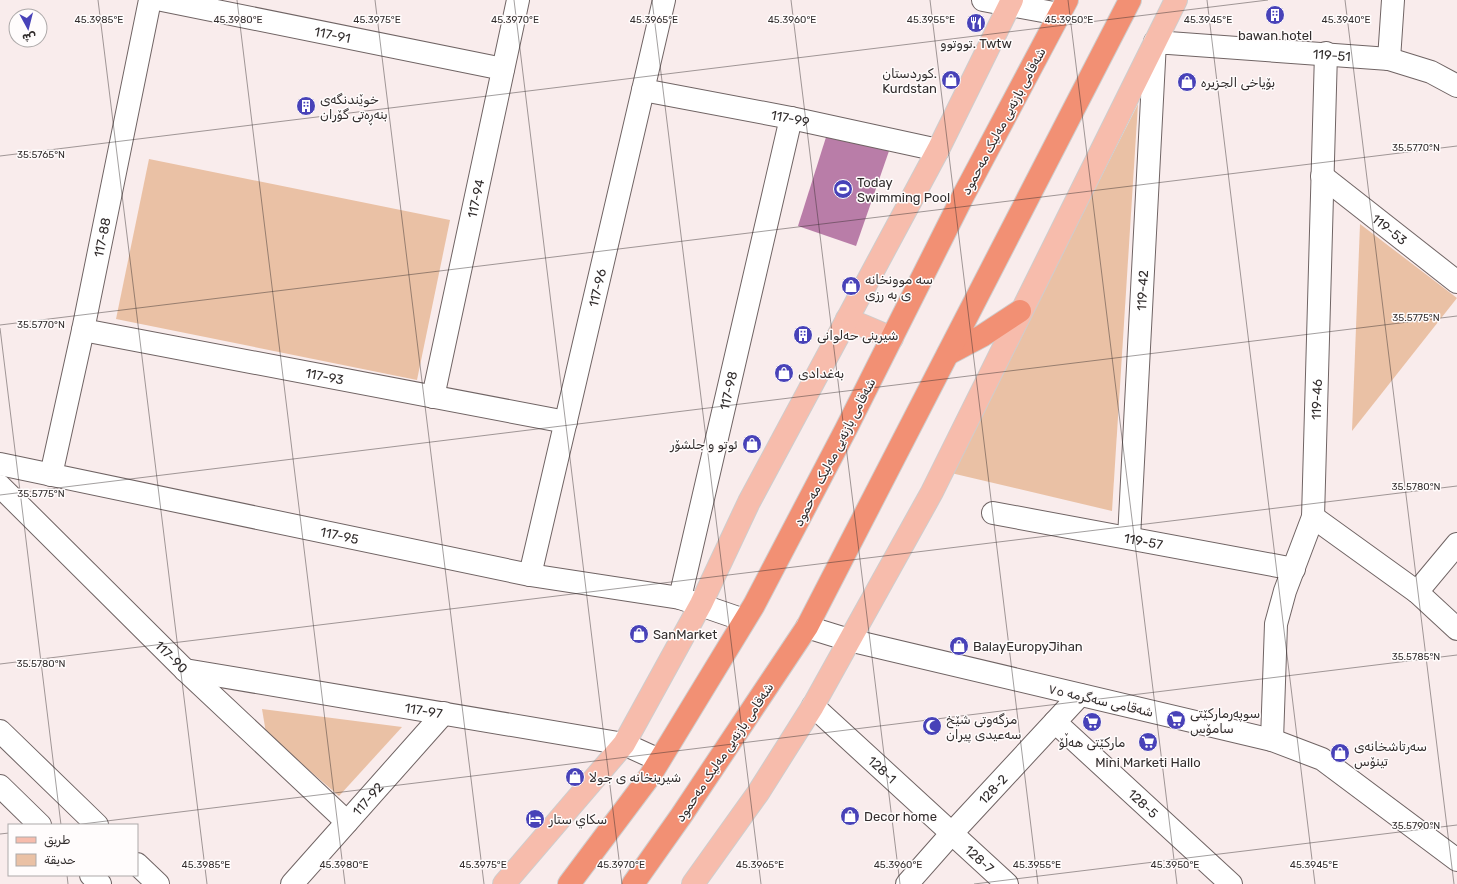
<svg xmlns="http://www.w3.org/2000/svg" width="1457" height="884" font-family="Rubik,'Noto Sans Arabic',sans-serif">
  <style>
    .green { fill: #eac1a5 }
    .water { fill: #b97da8 }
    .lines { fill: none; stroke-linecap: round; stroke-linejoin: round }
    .minor-casing { stroke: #706464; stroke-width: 24 }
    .major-casing { stroke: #cecdcd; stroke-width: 24 }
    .highway-casing { stroke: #cecdcd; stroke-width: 24 }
    .minor { stroke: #fff; stroke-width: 22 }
    .major { stroke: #f7bcac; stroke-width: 22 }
    .highway { stroke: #f29074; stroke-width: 22 }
    .ticks { fill: none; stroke: #322d2d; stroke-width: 1; stroke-opacity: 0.45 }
    .labels { text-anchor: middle; stroke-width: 3; stroke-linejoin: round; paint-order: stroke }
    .street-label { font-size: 13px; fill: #322d2d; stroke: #fffcfc }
    .poi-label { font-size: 13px; fill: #322d2d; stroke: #fffcfc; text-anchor: start }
    .ticks-label { font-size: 10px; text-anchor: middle; fill: #322d2d; stroke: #fffcfc; stroke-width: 3; stroke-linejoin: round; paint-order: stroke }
  </style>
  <rect width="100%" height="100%" fill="#f9ecec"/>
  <g class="green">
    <polygon points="1138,104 1112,511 951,473"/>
    <polygon points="149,159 450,220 417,380 116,319"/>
    <polygon points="1360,224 1457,298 1352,431"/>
    <polygon points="262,709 402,727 339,796 266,733"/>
  </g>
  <polygon class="water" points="827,134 889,151 856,246 798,226"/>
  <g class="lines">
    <g class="minor-casing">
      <g id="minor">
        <path id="s1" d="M 162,0 L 503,69"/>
        <polyline points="983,0 1059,14"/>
        <polyline points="1389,59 1393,0"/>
        <path id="s2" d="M 643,90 L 791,118 L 938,150"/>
        <path id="s3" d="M 1322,176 L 1457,282"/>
        <path id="s4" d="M 83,330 L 566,422"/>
        <path id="s5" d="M 433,397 L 518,0"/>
        <path id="s6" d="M 0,464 L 530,575 L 680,598 L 744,620"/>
        <path id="s7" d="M 51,475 L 83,330 L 150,0"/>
        <path id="s8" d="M 0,486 L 185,670 L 347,822"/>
        <path id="s9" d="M 993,513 L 1294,569"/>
        <polyline points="1313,517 1417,592 1457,629"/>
        <path id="s10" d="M 1129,538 L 1155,42 L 1389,59 L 1431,72 L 1457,86"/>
        <path id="s11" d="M 530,575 L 664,0"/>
        <polyline points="1417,592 1457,544"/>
        <path id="s12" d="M 680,598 L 791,118"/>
        <polyline points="807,627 849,640 1272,740 1322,759 1457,860"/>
        <path id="s13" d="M 185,670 L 624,744 L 659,760"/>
        <path id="s14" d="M 813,706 L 1007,884"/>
        <path id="s15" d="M 1055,722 L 1231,884"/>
        <polyline points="0,731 97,825"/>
        <path id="s16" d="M 1272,740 L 1276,624 L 1285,591 L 1313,517 L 1326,53"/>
        <polyline points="0,786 40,825"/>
        <polyline points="137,864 158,884"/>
        <polyline points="91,875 100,884"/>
        <path id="s17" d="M 292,884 L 444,713"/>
        <path id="s18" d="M 907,884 L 952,833 L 1080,695"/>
      </g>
    </g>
    <g class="major-casing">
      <g id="major">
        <polyline points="847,319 892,338"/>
        <polyline points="504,884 624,744 701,604 749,502 938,150 1012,0"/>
        <polyline points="693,884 758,793 813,706 932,492 1176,0"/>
      </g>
    </g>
    <g class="highway-casing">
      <g id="highway">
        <polyline points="948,354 982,336 1020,311"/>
        <polyline points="569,884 650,776 754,605 846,429 962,198 1067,0"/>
        <polyline points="633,884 681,816 807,627 1130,0"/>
      </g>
    </g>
    <use href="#minor" class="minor"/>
    <use href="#major" class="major"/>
    <use href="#highway" class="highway"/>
  </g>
  <path class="ticks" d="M 98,0 L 207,884M 237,0 L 345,884M 375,0 L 484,884M 514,0 L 622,884M 652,0 L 761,884M 791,0 L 900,884M 930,0 L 1038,884M 1068,0 L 1177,884M 1207,0 L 1315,884M 1345,0 L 1454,884M 0,156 L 1268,0M 0,325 L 1457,146M 0,328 L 61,825M 0,495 L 1457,316M 0,664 L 1457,486M 74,825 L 1457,655M 0,834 L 9,833M 67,875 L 68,884M 974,884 L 1457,825"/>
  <defs>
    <g id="building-disc" transform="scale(1)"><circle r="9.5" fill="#4842b8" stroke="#fffcfc"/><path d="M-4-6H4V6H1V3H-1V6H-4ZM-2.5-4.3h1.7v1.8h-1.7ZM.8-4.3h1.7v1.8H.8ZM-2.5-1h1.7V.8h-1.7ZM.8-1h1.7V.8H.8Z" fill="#fff"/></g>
    <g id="restaurant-disc" transform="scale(1)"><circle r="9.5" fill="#4842b8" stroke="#fffcfc"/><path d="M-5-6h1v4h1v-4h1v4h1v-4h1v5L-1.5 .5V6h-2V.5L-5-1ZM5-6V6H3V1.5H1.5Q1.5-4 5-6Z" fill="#fff"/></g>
    <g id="shop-disc" transform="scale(1)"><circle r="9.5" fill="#4842b8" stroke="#fffcfc"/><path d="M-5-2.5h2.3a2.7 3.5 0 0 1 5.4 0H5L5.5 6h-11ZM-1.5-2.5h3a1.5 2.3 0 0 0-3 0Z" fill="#fff"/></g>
    <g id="stadium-disc" transform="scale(1)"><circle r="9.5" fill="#4842b8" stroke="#fffcfc"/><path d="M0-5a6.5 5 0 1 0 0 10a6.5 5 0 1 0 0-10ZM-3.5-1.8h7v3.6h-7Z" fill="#fff"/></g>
    <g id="supermarket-disc" transform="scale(1)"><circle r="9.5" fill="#4842b8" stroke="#fffcfc"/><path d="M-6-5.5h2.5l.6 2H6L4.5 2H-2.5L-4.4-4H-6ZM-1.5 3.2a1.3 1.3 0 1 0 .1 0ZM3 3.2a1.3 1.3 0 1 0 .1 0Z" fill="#fff"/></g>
    <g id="mosque-disc" transform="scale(1)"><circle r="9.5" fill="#4842b8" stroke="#fffcfc"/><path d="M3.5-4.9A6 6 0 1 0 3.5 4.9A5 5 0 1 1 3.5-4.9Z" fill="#fff"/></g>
    <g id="hotel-disc" transform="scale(1)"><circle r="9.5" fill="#4842b8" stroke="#fffcfc"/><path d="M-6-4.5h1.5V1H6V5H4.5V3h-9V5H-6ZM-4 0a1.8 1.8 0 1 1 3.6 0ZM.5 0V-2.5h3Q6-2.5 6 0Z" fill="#fff"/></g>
  </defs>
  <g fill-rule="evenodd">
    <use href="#building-disc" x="1275" y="15"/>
    <use href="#restaurant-disc" x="976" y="23"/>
    <use href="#shop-disc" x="951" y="80"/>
    <use href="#shop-disc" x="1187" y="82"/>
    <use href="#building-disc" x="306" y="106"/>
    <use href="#stadium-disc" x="843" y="189"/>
    <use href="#shop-disc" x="851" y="286"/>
    <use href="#building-disc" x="803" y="335"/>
    <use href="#shop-disc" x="784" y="373"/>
    <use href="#shop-disc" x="752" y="444"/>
    <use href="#shop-disc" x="639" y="634"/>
    <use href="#shop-disc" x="959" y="646"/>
    <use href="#supermarket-disc" x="1176" y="720"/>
    <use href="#supermarket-disc" x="1092" y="722"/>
    <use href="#mosque-disc" x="932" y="726"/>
    <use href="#supermarket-disc" x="1148" y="742"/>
    <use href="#shop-disc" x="1340" y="753"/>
    <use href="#shop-disc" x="575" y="777"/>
    <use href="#shop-disc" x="850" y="816"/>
    <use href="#hotel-disc" x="535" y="819"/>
  </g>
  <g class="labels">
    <g class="street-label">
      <text dy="5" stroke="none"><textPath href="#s1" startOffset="174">117-91</textPath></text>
      <text dy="5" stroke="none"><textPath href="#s10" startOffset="674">119-51</textPath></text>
      <text dy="5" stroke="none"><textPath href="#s2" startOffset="150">117-99</textPath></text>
      <text transform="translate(1003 121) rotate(-62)" y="5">شەقامی بازنەیی مەلیک مەحمود</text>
      <text dy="5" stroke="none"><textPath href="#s5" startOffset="203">117-94</textPath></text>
      <text dy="5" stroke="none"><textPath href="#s3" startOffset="86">119-53</textPath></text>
      <text dy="5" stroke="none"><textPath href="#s7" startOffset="243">117-88</textPath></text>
      <text dy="5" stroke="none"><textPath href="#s11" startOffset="295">117-96</textPath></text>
      <text dy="5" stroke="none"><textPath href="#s10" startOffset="248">119-42</textPath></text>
      <text dy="5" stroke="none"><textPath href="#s4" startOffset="246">117-93</textPath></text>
      <text dy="5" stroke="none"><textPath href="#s12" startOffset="213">117-98</textPath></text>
      <text dy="5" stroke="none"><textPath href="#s16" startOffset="347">119-46</textPath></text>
      <text transform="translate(834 452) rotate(-63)" y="5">شەقامی بازنەیی مەلیک مەحمود</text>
      <text dy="5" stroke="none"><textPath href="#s6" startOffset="347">117-95</textPath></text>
      <text dy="5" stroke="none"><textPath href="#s9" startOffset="153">119-57</textPath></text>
      <text dy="5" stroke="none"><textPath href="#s8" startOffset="242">117-90</textPath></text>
      <text transform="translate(1101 700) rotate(13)" y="5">شەقامی سەگرمە ٧٥</text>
      <text dy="5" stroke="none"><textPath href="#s13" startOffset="242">117-97</textPath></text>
      <text transform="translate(724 752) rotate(-56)" y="5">شەقامی بازنەیی مەلیک مەحمود</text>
      <text dy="5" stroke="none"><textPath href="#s14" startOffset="94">128-1</textPath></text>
      <text dy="5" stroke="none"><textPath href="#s18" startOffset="128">128-2</textPath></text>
      <text dy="5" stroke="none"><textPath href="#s17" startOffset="114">117-92</textPath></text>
      <text dy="5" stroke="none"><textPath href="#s15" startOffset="120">128-5</textPath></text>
      <text dy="5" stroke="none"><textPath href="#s14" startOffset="226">128-7</textPath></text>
    </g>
    <g class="poi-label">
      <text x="1275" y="40" text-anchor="middle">bawan hotel</text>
      <text x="976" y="48" text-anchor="middle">تووتوو. Twtw</text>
      <text x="937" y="78" text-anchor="end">کوردستان.<tspan x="937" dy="15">Kurdstan</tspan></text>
      <text x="1201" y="87">بۆیاخی الجزیرە</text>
      <text x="320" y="104">خوێندنگەی<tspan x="320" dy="15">بنەڕەتی گۆران</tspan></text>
      <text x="857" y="187">Today<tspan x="857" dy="15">Swimming Pool</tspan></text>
      <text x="865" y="284">سه موونخانه<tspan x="865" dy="15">ی به رزی</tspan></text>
      <text x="817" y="340">شیرینی ‌حەلوانی</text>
      <text x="798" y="378">بەغدادی</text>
      <text x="738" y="449" text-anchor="end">ئوتو و جلشۆر</text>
      <text x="653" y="639">SanMarket</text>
      <text x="973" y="651">BalayEuropyJihan</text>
      <text x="1190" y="718">سوپەرمارکێتی<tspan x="1190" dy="15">سامۆس</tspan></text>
      <text x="946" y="724">مزگەوتی شێخ<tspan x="946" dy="15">سەعیدی پیران</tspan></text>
      <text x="1092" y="747" text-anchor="middle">مارکێتی هەڵۆ</text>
      <text x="1354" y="751">سەرتاشخانەی<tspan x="1354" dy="15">تینۆس</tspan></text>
      <text x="1148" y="767" text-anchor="middle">Mini Marketi Hallo</text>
      <text x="589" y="782">شیرینخانه ی جولا</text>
      <text x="864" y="821">Decor home</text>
      <text x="549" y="824">سكاي ستار</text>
    </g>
  </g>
  <g class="ticks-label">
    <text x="99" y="23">45.3985°E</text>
    <text x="238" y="23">45.3980°E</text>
    <text x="377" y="23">45.3975°E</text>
    <text x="515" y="23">45.3970°E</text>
    <text x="654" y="23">45.3965°E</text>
    <text x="792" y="23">45.3960°E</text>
    <text x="931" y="23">45.3955°E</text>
    <text x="1069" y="23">45.3950°E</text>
    <text x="1208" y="23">45.3945°E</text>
    <text x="1346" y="23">45.3940°E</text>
    <text x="1416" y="151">35.5770°N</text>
    <text x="41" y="158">35.5765°N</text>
    <text x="1416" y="321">35.5775°N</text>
    <text x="41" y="328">35.5770°N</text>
    <text x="1416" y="490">35.5780°N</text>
    <text x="41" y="497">35.5775°N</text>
    <text x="1416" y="660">35.5785°N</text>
    <text x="41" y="667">35.5780°N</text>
    <text x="1416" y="829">35.5790°N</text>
    <text x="206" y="868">45.3985°E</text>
    <text x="344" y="868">45.3980°E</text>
    <text x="483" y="868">45.3975°E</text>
    <text x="621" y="868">45.3970°E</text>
    <text x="760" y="868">45.3965°E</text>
    <text x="898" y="868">45.3960°E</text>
    <text x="1037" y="868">45.3955°E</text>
    <text x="1175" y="868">45.3950°E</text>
    <text x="1314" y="868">45.3945°E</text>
  </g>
  <rect x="8" y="824" width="130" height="52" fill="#fffcfc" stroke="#ada9a9"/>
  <rect x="16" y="837" width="20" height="6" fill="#f7bcac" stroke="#ada9a9"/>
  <text x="44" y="844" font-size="12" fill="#322d2d">طريق</text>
  <rect x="16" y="854" width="20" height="12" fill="#eac1a5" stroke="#ada9a9"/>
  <text x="44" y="864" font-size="12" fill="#322d2d">حديقة</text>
  <g transform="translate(28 28) rotate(173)"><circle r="19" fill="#fffcfc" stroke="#ada9a9"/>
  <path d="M0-3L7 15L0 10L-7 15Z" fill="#4842b8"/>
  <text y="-6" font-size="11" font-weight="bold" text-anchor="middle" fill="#322d2d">ش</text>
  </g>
</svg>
